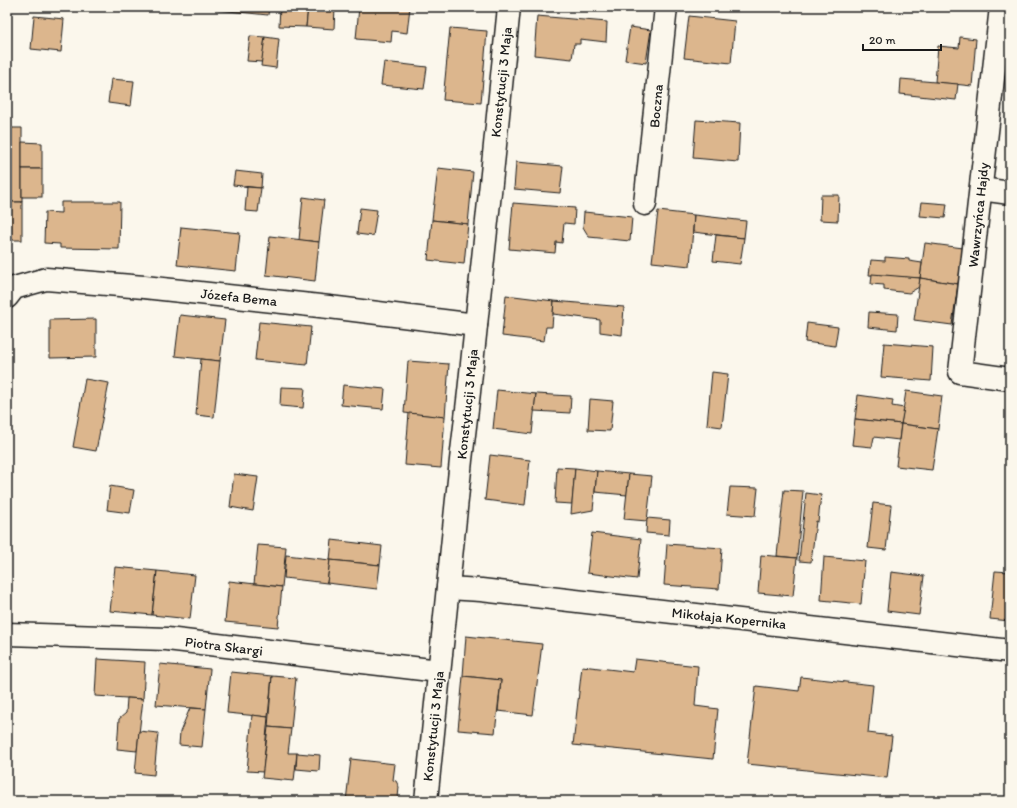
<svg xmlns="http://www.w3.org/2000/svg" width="1017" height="808" font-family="Itim,sans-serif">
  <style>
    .building { fill: #dcb68d; stroke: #1c1c1c }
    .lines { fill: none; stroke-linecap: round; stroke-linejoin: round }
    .minor-casing { stroke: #1c1c1c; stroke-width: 25 }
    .minor { stroke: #fbf7ec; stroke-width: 22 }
    .labels { text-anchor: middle; stroke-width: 3.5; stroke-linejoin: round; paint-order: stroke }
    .street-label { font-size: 14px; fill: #1c1c1c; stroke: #fbf7ec }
  </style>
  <rect width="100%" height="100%" fill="#fbf7ec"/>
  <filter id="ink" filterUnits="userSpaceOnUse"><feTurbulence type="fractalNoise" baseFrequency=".025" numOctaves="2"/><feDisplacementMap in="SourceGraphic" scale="8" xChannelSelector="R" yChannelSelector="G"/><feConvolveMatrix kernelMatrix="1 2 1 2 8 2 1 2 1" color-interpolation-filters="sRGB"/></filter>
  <g filter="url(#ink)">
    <g class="building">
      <polygon points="218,7 269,7 268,15 218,10"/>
      <polygon points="280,7 308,7 306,27 279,26"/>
      <polygon points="308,7 335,7 334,29 306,27"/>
      <polygon points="359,7 410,7 407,33 392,31 391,42 356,39"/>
      <polygon points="34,16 64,19 61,52 31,49"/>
      <polygon points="537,16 607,22 606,42 580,39 580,44 574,44 572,59 534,55"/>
      <polygon points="689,16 735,21 731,63 684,58"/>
      <polygon points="630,27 651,30 646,63 625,60"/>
      <polygon points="450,28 487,31 481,103 443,100"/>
      <polygon points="250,36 265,37 262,62 247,61"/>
      <polygon points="265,37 279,39 276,68 261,66"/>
      <polygon points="960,37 976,39 972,86 935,82 938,46 959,48"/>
      <polygon points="384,62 427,67 424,89 381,85"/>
      <polygon points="111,79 134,81 131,106 108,103"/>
      <polygon points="901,79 958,84 956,100 900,94"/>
      <polygon points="696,120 740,123 738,162 693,158"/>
      <polygon points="10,128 22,128 22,202 9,202 9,190 7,190 7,148 9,148"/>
      <polygon points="22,142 42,143 42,169 22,169"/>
      <polygon points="516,162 563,166 560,193 514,189"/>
      <polygon points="438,168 473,172 468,224 432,220"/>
      <rect x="22" y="169" width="20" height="28"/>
      <polygon points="235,171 262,174 261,188 233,185"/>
      <polygon points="247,187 261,188 258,212 245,211"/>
      <polygon points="821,195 839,195 838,221 820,220"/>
      <polygon points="303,197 324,200 319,242 299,240"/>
      <rect x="7" y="202" width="15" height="38"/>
      <polygon points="61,202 120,202 119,249 60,248 60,244 44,243 45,212 61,213"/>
      <polygon points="922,202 947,204 945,218 920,216"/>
      <polygon points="513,203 575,208 574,224 564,223 562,243 556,242 555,253 509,249"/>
      <polygon points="360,208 377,210 373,236 357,234"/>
      <polygon points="658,211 694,215 690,266 652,262"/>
      <polygon points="584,212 632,217 630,241 589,237 583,227"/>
      <polygon points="694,215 746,221 744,238 693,232"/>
      <polygon points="432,220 468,224 464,264 428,260"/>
      <polygon points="181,227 240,233 236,271 177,265"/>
      <polygon points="716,235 744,238 740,264 713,261"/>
      <polygon points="270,236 319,242 315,281 266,275"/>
      <polygon points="925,243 963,248 958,284 920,278"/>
      <polygon points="885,257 909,259 909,261 922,263 920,278 869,275 871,260 885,261"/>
      <polygon points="872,274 920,278 919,287 909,293 884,290 884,285 871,284"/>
      <polygon points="920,278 958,284 952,325 914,320"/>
      <polygon points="506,295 554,301 552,327 546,327 544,341 502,336"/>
      <polygon points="554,301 624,307 622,335 600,332 600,320 553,314"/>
      <polygon points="869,312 898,314 897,330 868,327"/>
      <polygon points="180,315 225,320 220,361 175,356"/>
      <polygon points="96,319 96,357 50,358 50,320"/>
      <polygon points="259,322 311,327 307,365 255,360"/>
      <polygon points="807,323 838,327 835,346 805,342"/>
      <polygon points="884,343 933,347 931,381 881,377"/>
      <polygon points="201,359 220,361 214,417 196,415"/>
      <polygon points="408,361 449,364 445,417 404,413"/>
      <polygon points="712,372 728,374 722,427 707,425"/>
      <polygon points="85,379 109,383 96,451 73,447"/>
      <polygon points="343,385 385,389 383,409 341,405"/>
      <polygon points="281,387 305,388 303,408 280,406"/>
      <polygon points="497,390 536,394 532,434 493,429"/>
      <polygon points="906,391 942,396 938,429 901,424"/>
      <polygon points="536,394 571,396 570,413 534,411"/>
      <polygon points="858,395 893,400 892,406 904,408 901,424 855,419"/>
      <polygon points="590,399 613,401 610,431 588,430"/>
      <polygon points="409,413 445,417 441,468 405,465"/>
      <polygon points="855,419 901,424 899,440 874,437 872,447 852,445"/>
      <polygon points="901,424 938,429 932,470 896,466"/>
      <polygon points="490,455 530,460 525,505 485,500"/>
      <polygon points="557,467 575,468 572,504 555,503"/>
      <polygon points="575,468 597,471 593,510 571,514"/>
      <polygon points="597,471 629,474 627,495 595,492"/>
      <polygon points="234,474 258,477 253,511 230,507"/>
      <polygon points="629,474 652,476 647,521 624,519"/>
      <polygon points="110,486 134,490 130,513 107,510"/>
      <polygon points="730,487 758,488 755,516 727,514"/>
      <polygon points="784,490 803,491 797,558 777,556"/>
      <polygon points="806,493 821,495 818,522 816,521 811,562 799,561"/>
      <polygon points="873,503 891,505 886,550 868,548"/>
      <polygon points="647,518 670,520 669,535 646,533"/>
      <polygon points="592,533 641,539 637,579 587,573"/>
      <polygon points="332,540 382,546 380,565 330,560"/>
      <polygon points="667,544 722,548 719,589 664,585"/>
      <polygon points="258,545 286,547 282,587 254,584"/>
      <polygon points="286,555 330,560 327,583 284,578"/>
      <polygon points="761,555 797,558 793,596 758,593"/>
      <polygon points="824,557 865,561 861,604 821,600"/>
      <polygon points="330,560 380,565 377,589 327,583"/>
      <polygon points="115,567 157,571 152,615 110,611"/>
      <polygon points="157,571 195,575 190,619 152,615"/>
      <polygon points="995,571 1010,572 1010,621 990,619"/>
      <polygon points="891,572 924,576 919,615 887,611"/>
      <polygon points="229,581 282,587 278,627 225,622"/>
      <polygon points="466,636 542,644 533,715 498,711 501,680 463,676"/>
      <polygon points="97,659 145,662 143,699 95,696"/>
      <polygon points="635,659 698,666 695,706 718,709 713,759 573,745 582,666 633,672"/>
      <polygon points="160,664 210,669 206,709 156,705"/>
      <polygon points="231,672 272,676 268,717 227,713"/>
      <polygon points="272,676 296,678 291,729 268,727"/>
      <polygon points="463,676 501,680 495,733 458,730"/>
      <polygon points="801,677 873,685 868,733 892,736 887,778 747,764 756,686 799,691"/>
      <polygon points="127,698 143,699 137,751 117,749 119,719 126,713"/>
      <polygon points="190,708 206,709 202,747 179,745 180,732"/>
      <polygon points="252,715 268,717 263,772 247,771"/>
      <polygon points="268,727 291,729 288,753 297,753 294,781 262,778"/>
      <polygon points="139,731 158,733 154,775 135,773"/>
      <polygon points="297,753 320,755 319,771 296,769"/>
      <polygon points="351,759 395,764 393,780 396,781 399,787 398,798 394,801 346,801"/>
    </g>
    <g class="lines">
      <g class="minor-casing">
        <g id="minor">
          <polyline points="1001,7 960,372 1010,379"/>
          <polyline points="981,189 1010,193"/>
          <polyline points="645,204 666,7"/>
          <polyline points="7,297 14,288 46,279 144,287 329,307 476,325"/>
          <polyline points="448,588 481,590 1010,651"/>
          <polyline points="7,634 167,639 439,671"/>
          <polyline points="426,801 461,460 469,392 495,145 509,7"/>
        </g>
      </g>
      <use href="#minor" class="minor"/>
    </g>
  </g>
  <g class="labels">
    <g class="street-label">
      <text transform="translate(501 82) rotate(-84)" y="5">Konstytucji 3 Maja</text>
      <text transform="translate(656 106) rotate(-85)" y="5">Boczna</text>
      <text transform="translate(978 215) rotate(-84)" y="5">Wawrzyńca Hajdy</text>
      <text transform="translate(239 297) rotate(6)" y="5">Józefa Bema</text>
      <text transform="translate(467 404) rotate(-84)" y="5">Konstytucji 3 Maja</text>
      <text transform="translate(729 618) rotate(6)" y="5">Mikołaja Kopernika</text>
      <text transform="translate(224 646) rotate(7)" y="5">Piotra Skargi</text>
      <text transform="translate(433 726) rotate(-84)" y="5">Konstytucji 3 Maja</text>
    </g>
  </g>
  <rect width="1017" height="808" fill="none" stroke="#fbf7ec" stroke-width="24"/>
  <rect x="12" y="12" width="993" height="784" fill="none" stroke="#1c1c1c" stroke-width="1.5" filter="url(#ink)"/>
  <path d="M863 44v6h78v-6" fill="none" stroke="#1c1c1c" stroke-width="2"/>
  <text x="869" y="44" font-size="12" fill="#1c1c1c" stroke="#fbf7ec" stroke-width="3" paint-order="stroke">20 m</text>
</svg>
